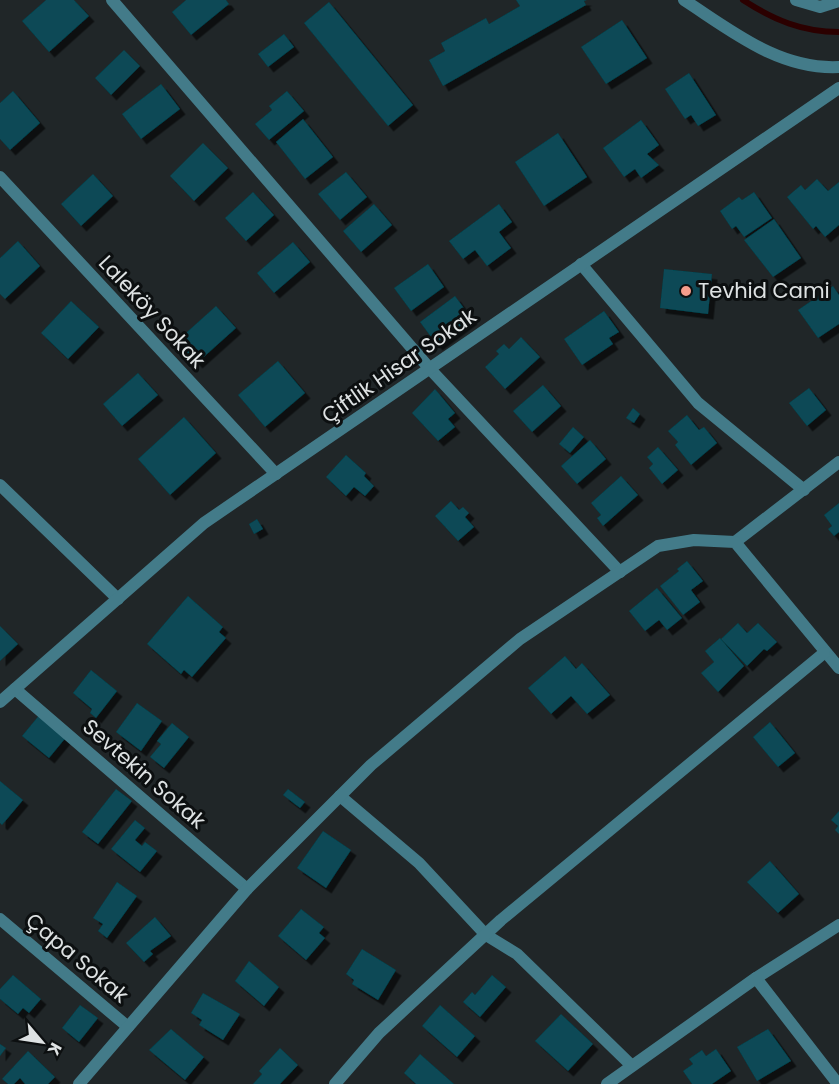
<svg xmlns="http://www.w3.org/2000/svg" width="839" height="1084" font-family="Poppins,sans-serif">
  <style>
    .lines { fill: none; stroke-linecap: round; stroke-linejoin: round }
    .stream { stroke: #2b0000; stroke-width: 6 }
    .building { fill: #074a56; filter: url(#shadow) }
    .street { stroke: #437b89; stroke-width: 12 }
    .poi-dot { fill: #f49d8c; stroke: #0c0f10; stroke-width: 2 }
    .labels { text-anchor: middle; stroke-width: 6; stroke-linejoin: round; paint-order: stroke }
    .poi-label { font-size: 21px; fill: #dee2e3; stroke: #0c0f10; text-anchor: start }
    .street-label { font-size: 21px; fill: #dee2e3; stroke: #0c0f10 }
  </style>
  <defs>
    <filter id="shadow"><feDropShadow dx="5.5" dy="5.5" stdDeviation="0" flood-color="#0009"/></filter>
  </defs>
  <rect width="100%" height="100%" fill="#202628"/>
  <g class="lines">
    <path class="stream" d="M 743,0 C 774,20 802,32 839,32"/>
  </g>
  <g class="building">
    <polygon points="46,0 74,0 89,16 49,52 22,21"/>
    <polygon points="186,0 226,0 229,4 191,35 172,12"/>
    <polygon points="516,0 587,0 584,1 586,5 443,86 429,60 445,51 441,43 486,18 489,24 520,6"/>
    <polygon points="329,2 413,105 388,126 304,23"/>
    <polygon points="622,20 647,58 606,84 581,47"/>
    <polygon points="284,34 294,47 268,67 258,54"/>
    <polygon points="124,50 140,66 111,95 95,78"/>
    <polygon points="689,73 716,115 698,126 691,115 685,119 665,89"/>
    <polygon points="161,84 180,109 141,139 122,114"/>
    <polygon points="13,91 40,123 10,150 0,139 0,103"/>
    <polygon points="287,91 304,111 269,140 255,124 272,110 269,106"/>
    <polygon points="303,119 333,157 305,179 276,142"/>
    <polygon points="641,120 659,145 647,154 659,165 641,178 635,169 624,177 603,148"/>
    <polygon points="558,133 587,177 544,206 515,162"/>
    <polygon points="203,143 228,168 194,201 170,176"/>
    <polygon points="346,172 367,197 340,220 318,194"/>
    <polygon points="93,174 113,196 81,226 61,204"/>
    <polygon points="817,179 828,191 839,182 839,225 825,237 816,226 813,229 787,197 801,185 805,190"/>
    <polygon points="253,192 274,215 246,241 225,218"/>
    <polygon points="754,192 772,218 744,237 736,226 732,229 720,211 739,197 742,200"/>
    <polygon points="374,204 392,225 361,252 343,231"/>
    <polygon points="499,204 512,222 499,232 511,248 487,266 475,250 463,259 449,241"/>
    <polygon points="774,219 801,258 773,277 744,240"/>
    <polygon points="18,241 40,266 5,299 0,294 0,258"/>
    <polygon points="293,242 310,262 274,293 257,273"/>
    <polygon points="428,264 444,287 411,311 394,288"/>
    <polygon points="664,269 712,274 708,314 660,308"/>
    <polygon points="833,286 839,295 839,324 818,338 798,310"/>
    <polygon points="455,296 472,319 437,345 420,322"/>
    <polygon points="71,301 99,327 68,359 41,333"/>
    <polygon points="216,306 236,328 197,363 177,341"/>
    <polygon points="604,311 619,332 609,338 613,344 582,365 564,339"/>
    <polygon points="521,337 540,357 505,389 485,367 499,354 496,351 504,344 509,349"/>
    <polygon points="278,361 305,393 265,427 238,395"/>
    <polygon points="138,373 158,395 122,426 103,404"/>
    <polygon points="543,385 561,406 532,432 513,411"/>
    <polygon points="809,388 826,410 807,426 789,403"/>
    <polygon points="435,389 455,413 448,419 455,427 438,441 412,413"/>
    <polygon points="633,408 640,414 634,423 626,418"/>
    <polygon points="687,415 699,430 704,427 717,443 691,465 675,445 678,442 668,431"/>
    <polygon points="184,417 216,453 170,495 138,459"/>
    <polygon points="573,427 584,437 570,453 559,444"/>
    <polygon points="590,440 606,459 577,484 561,466"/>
    <polygon points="658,447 678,470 662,484 649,468 653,464 647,457"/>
    <polygon points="346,455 366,473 364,476 374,486 365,496 354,487 346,496 326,477"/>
    <polygon points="621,476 638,495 603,526 597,518 601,515 591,503"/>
    <polygon points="451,501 459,510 463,507 469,513 465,517 474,527 458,541 435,516"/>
    <polygon points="839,503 839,532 834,536 828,529 832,526 824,515"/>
    <polygon points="257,519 263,529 254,534 249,524"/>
    <polygon points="687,561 703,581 691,590 700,602 683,615 660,586 679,571 677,569"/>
    <polygon points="657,588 682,618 667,630 659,620 645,631 629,611"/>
    <polygon points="188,596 223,627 219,632 226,638 192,677 184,670 181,674 147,644"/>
    <polygon points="738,623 747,633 758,623 777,642 767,651 764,649 747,666 721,639"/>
    <polygon points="0,626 18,644 0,661"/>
    <polygon points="720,638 744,666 718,692 701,673 714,662 705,651"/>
    <polygon points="565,656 576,669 582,663 610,695 587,714 571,696 551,714 528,688"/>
    <polygon points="91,670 117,691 96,718 90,713 92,709 73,693"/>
    <polygon points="137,703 162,721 141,751 116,732"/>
    <polygon points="41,713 68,735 49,758 22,736"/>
    <polygon points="770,722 795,753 778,767 753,737"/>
    <polygon points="172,723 189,737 164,768 150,757 161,744 157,741"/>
    <polygon points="0,781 23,800 2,825 0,823"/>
    <polygon points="116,789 132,801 98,844 82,832"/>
    <polygon points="288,789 305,802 300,808 283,795"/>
    <polygon points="839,811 839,834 835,830 838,826 831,820"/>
    <polygon points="135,820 145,828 135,840 142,846 145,842 157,851 140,872 111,849"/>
    <polygon points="323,831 351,850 326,888 297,868"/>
    <polygon points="770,861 799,894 778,913 747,882"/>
    <polygon points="117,882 137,896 107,938 98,931 103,924 93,918"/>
    <polygon points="301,909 324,927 319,933 325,938 306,960 278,936"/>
    <polygon points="155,917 171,936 150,951 153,954 144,962 126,943"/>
    <polygon points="362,949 396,970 378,1000 352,984 354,980 346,974"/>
    <polygon points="249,961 279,987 264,1006 235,981"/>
    <polygon points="13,975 41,999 29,1013 23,1008 18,1014 0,999 0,989"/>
    <polygon points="492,975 506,987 480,1017 463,1002 472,992 475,995"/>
    <polygon points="203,993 240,1014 223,1040 199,1025 202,1020 191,1013"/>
    <polygon points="80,1005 98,1018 79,1042 62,1028"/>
    <polygon points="440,1005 475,1036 457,1057 422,1026"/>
    <polygon points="561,1014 593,1044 568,1071 535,1041"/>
    <polygon points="171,1029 204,1057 185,1080 149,1050"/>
    <polygon points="768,1029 791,1061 757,1081 737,1047"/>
    <polygon points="0,1044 6,1048 0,1056"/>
    <polygon points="280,1048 298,1065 280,1084 253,1084 262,1074 259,1071"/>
    <polygon points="716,1049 731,1071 712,1084 692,1084 683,1071 693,1064 689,1059 702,1050 706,1056"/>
    <polygon points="28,1051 55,1077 48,1084 25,1084 20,1078 14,1084 8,1084 2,1079"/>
    <polygon points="420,1054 454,1084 416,1084 404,1073"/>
  </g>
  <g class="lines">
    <g class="street">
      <polyline points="112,0 430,369 620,572"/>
      <path d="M 684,0 C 732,31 779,70 839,67"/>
      <polyline points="796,0 820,7 839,1"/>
      <polyline points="0,177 276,474"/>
      <polyline points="581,264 698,403 804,490"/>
      <polyline points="0,485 118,599"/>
      <polyline points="735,542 839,462"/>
      <polyline points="15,689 247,889"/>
      <polyline points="0,702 204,523 839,88"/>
      <polyline points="340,796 419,863 486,935 517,954 631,1065"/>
      <polyline points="0,919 128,1027"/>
      <polyline points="756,978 838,1084"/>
      <polyline points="79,1084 247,889 371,765 520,639 658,546 694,540 735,542 839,668"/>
      <polyline points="335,1084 379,1033 501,920 824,653"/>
      <polyline points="607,1084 756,978 839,925"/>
    </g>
  </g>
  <circle class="poi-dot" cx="686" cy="291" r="6"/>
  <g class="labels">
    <g class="poi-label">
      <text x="698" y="298">Tevhid Cami</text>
    </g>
    <g class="street-label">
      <text transform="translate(152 312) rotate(47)" y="7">Laleköy Sokak</text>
      <text transform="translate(399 366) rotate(-35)" y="7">Çiftlik Hisar Sokak</text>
      <text transform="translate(144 774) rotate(41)" y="7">Sevtekin Sokak</text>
      <text transform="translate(77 958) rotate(40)" y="7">Çapa Sokak</text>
    </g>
  </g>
  <g transform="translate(42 1042) rotate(119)" stroke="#0c0f10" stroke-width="4.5" paint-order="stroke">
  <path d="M0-4.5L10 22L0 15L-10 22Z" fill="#dee2e3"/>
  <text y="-9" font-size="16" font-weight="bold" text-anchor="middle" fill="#dee2e3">K</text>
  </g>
</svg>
